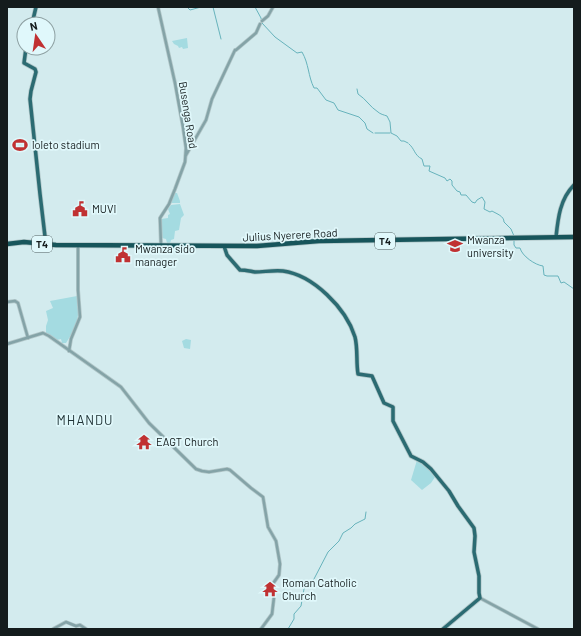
<svg xmlns="http://www.w3.org/2000/svg" width="581" height="636" font-family="Barlow,sans-serif">
  <style>
    .green { fill: #a4dbe1 }
    .lines { fill: none; stroke-linecap: round; stroke-linejoin: round }
    .stream { stroke: #67b3bc; stroke-width: 1 }
    .minor-casing { stroke: #b1c6c8; stroke-width: 4 }
    .major-casing { stroke: #b1c6c8; stroke-width: 5 }
    .highway-casing { stroke: #b1c6c8; stroke-width: 6 }
    .minor { stroke: #84a3a7; stroke-width: 2.5 }
    .major { stroke: #2b6b72; stroke-width: 3.5 }
    .highway { stroke: #17555b; stroke-width: 4.5 }
    .labels { text-anchor: middle; stroke-width: 3.5; stroke-linejoin: round; paint-order: stroke }
    .shield { fill: #e0f8fb; stroke: #515e60; stroke-width: 1 }
    .shield-label { font-size: 10px; font-weight: bold; fill: #141c1d }
    .street-label { font-size: 11px; fill: #141c1d; stroke: #e0f8fb }
    .poi-label { font-size: 11px; fill: #141c1d; stroke: #e0f8fb; text-anchor: start }
    .quarter-label { font-size: 13px; letter-spacing: 1px; fill: #203336; stroke: #e0f8fb }
  </style>
  <rect width="100%" height="100%" fill="#d3ebee"/>
  <g class="green">
    <polygon points="187,38 188,48 183,49 182,47 179,48 178,46 174,44 172,41"/>
    <polygon points="175,193 177,193 180,201 180,203 171,203"/>
    <polygon points="180,204 184,215 181,218 179,230 175,231 174,239 171,240 170,244 167,243 166,239 162,238 161,219 168,218 168,215 170,214 168,209 171,205"/>
    <path d="M 77,296 C 80,317 78,325 66,343 L 62,343 L 61,339 L 57,340 L 46,333 L 46,326 L 48,320 L 46,311 L 53,308 L 50,301 Z"/>
    <polygon points="186,339 191,340 190,349 184,348 182,341"/>
    <polygon points="417,460 423,463 435,477 431,483 422,490 411,480"/>
  </g>
  <g class="lines">
    <g class="stream">
      <polyline points="187,7 190,10 201,7"/>
      <polyline points="213,7 221,39"/>
      <path d="M 255,7 L 261,18 L 262,23 L 275,37 L 297,53 L 302,52 C 309,64 308,76 314,88 L 317,88 L 326,100 L 334,103 L 338,110 L 359,117 L 365,123 L 367,129 L 373,133"/>
      <path d="M 357,89 L 358,94 C 366,99 370,107 378,112 C 380,114 384,115 387,116 L 390,122 L 391,133 L 397,136 L 401,141 L 404,141 L 408,143"/>
      <polyline points="375,133 390,133"/>
      <path d="M 409,144 C 415,149 414,155 422,159 L 424,166 L 430,166 L 429,171 L 445,178 L 447,181 L 450,179 L 452,181 L 452,185 L 457,191 L 460,192 L 461,195 L 466,195 L 472,202 L 475,203 L 477,200 L 482,197 L 485,202 L 484,209 L 490,212 L 492,211 C 497,214 504,216 504,222 L 511,229 L 514,236"/>
      <path d="M 514,239 L 514,245 L 516,248 L 520,248 C 522,256 535,265 543,266 L 544,275 L 547,276 L 558,276 L 561,283 L 564,282 L 574,289"/>
      <polyline points="288,629 294,619 294,614 301,606 304,589 314,579 328,552 339,541 343,533 351,528 355,524 365,519 366,512"/>
    </g>
    <g class="minor-casing">
      <g id="minor">
        <polyline points="158,7 175,83 183,127 186,148 185,162 175,189 169,204 160,218 161,245"/>
        <polyline points="262,21 268,16 273,7"/>
        <polyline points="236,50 256,33 260,24"/>
        <polyline points="186,155 206,120 212,99 235,50"/>
        <polyline points="7,302 15,301 18,303 28,338"/>
        <polyline points="7,344 43,333 49,336 121,387 149,423 196,469 202,471 209,472 227,469 230,470 251,488 263,497 268,527 276,541 280,564 279,575 272,585 274,597 272,614 261,629"/>
        <polyline points="69,351 71,339 80,317 78,290 78,245"/>
        <polyline points="480,598 538,629"/>
        <polyline points="53,629 66,622 76,626 80,625 86,629"/>
      </g>
    </g>
    <g class="major-casing">
      <g id="major">
        <polyline points="32,24 36,7"/>
        <polyline points="26,48 24,63 35,69 36,72 31,91 30,99 40,194 46,245"/>
        <path d="M 556,237 C 558,218 560,199 574,185"/>
        <path d="M 224,246 L 227,255 L 240,270 C 245,270 249,271 255,272 C 264,272 273,270 283,271 C 313,275 346,308 355,337 C 358,349 356,362 358,374 L 372,376 L 384,403 L 393,407 L 393,421 L 411,456 L 423,462 L 431,469 L 449,491 L 458,506 L 474,528 L 475,536 L 474,552 L 479,576 L 479,593 L 480,598 L 443,629"/>
      </g>
    </g>
    <g class="highway-casing">
      <polyline id="highway" points="7,244 24,242 56,245 257,246 319,241 574,237"/>
    </g>
    <use href="#minor" class="minor"/>
    <use href="#major" class="major"/>
    <use href="#highway" class="highway"/>
  </g>
  <defs>
    <g id="stadium-bare" transform="scale(1.2)"><path d="M0-5a6.5 5 0 1 0 0 10a6.5 5 0 1 0 0-10ZM-3.5-1.8h7v3.6h-7Z" fill="#c03132" stroke="#e0f8fb" stroke-width="2.5" paint-order="stroke"/></g>
    <g id="civic-bare" transform="scale(1.2)"><path d="M-.6-6.5H3V-4.5H.6V-3L4-1V1h2V6H-6V1h2V-1L-.6-3ZM-1.2 2.5V6h2.4V2.5Z" fill="#c03132" stroke="#e0f8fb" stroke-width="2.5" paint-order="stroke"/></g>
    <g id="university-bare" transform="scale(1.2)"><path d="M0-5L7-2L0 1L-7-2ZM-4 1L0 2.5L4 1V4Q0 6-4 4Z" fill="#c03132" stroke="#e0f8fb" stroke-width="2.5" paint-order="stroke"/></g>
    <g id="temple-bare" transform="scale(1.2)"><path d="M0-6L5-2H3V0L6.5 2.5H4V6H1.5V3h-3V6H-4V2.5H-6.5L-3 0V-2H-5Z" fill="#c03132" stroke="#e0f8fb" stroke-width="2.5" paint-order="stroke"/></g>
  </defs>
  <g fill-rule="evenodd">
    <use href="#stadium-bare" x="20" y="145"/>
    <use href="#civic-bare" x="80" y="209"/>
    <use href="#university-bare" x="455" y="246"/>
    <use href="#civic-bare" x="123" y="255"/>
    <use href="#temple-bare" x="144" y="442"/>
    <use href="#temple-bare" x="270" y="589"/>
  </g>
  <g class="labels">
    <g class="shield">
      <rect x="375" y="233" width="20" height="16" rx="3"/>
      <rect x="32" y="236" width="20" height="16" rx="3"/>
    </g>
    <g class="shield-label">
      <text x="385" y="245">T4</text>
      <text x="42" y="248">T4</text>
    </g>
    <g class="street-label">
      <text transform="translate(188 115) rotate(81)" y="4">Busenga Road</text>
      <text transform="translate(290 235) rotate(-3)" y="4">Julius Nyerere Road</text>
    </g>
    <g class="poi-label">
      <text x="32" y="149">loleto stadium</text>
      <text x="92" y="213">MUVI</text>
      <text x="467" y="244">Mwanza<tspan x="467" dy="13">university</tspan></text>
      <text x="135" y="253">Mwanza sido<tspan x="135" dy="13">manager</tspan></text>
      <text x="156" y="446">EAGT Church</text>
      <text x="282" y="587">Roman Catholic<tspan x="282" dy="13">Church</tspan></text>
    </g>
    <g class="quarter-label">
      <text x="85" y="425">MHANDU</text>
    </g>
  </g>
  <rect width="581" height="636" fill="none" stroke="#141c1d" stroke-width="16"/>
  <g transform="translate(36 36) rotate(347)"><circle r="19" fill="#e0f8fb" stroke="#8ea0a2"/>
  <path d="M0-3L7 15L0 10L-7 15Z" fill="#c03132"/>
  <text y="-6" font-size="11" font-weight="bold" text-anchor="middle" fill="#141c1d">N</text>
  </g>
</svg>
